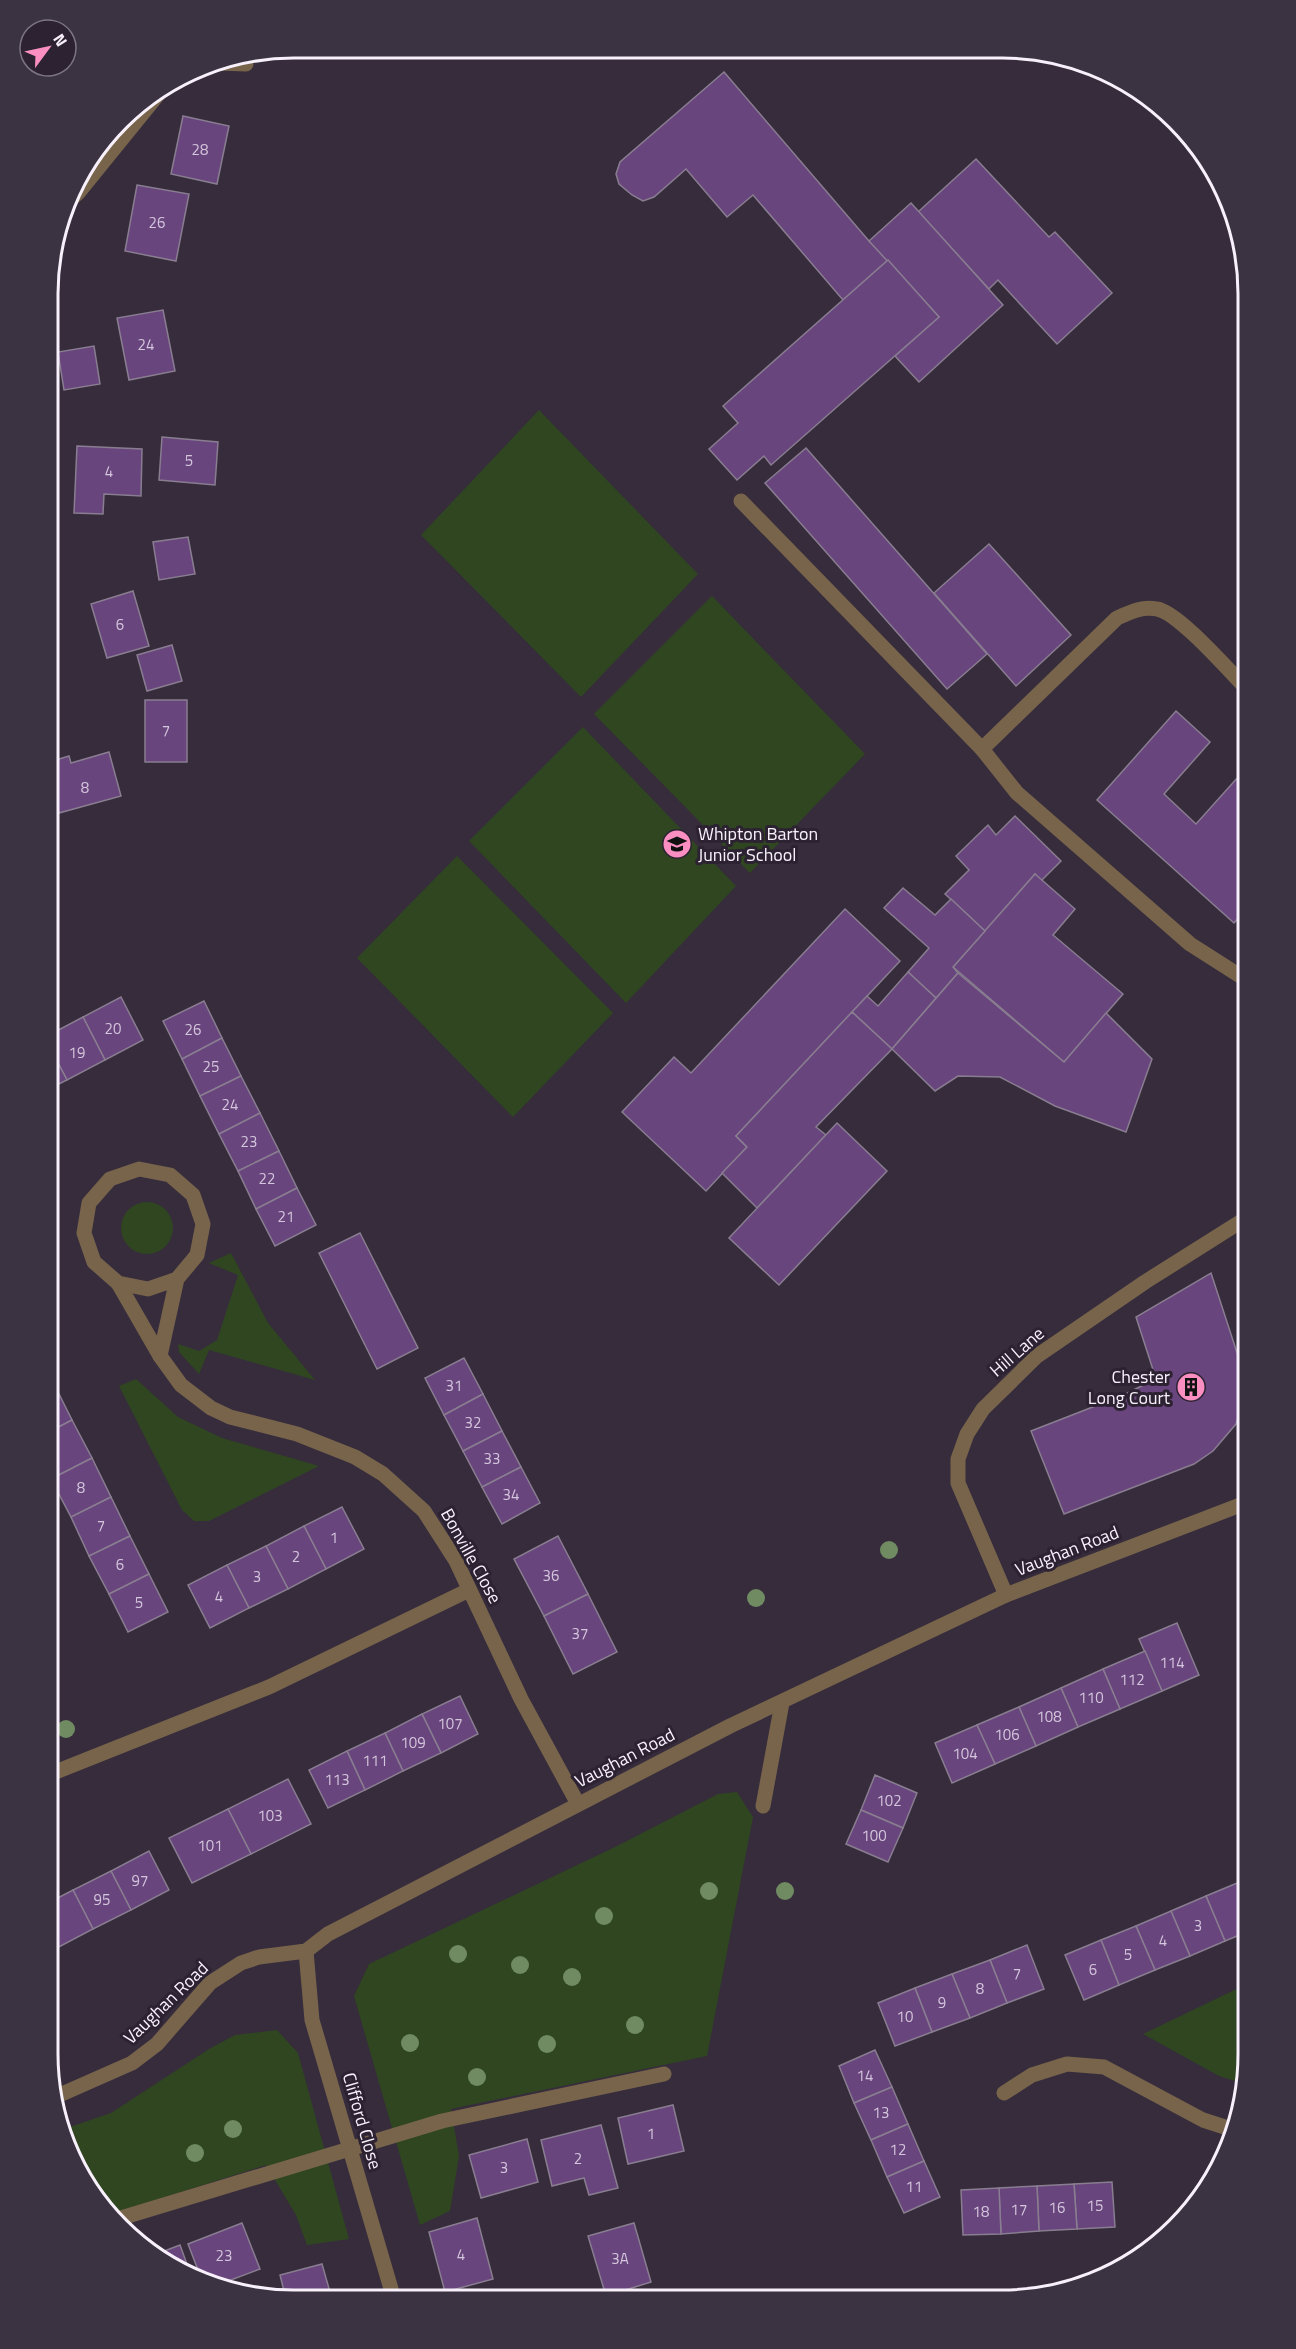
<svg xmlns="http://www.w3.org/2000/svg" width="1296" height="2349" font-family="'Titillium Web',sans-serif">
  <style>
    .green { fill: #2f4621 }
    .building { fill: #69457e; stroke: #897d90; stroke-width: 1.5 }
    .lines { fill: none; stroke-linecap: round; stroke-linejoin: round }
    .lane { stroke: #77644b; stroke-width: 15 }
    .street { stroke: #77644b; stroke-width: 15 }
    .tree { fill: #708a62 }
    .labels { text-anchor: middle; stroke-width: 6; stroke-linejoin: round; paint-order: stroke }
    .number-label { font-size: 15px; fill: #d4c6dc }
    .poi-label { font-size: 18px; fill: #f8f1fc; stroke: #2c2232; text-anchor: start }
    .street-label { font-size: 18px; fill: #f8f1fc; stroke: #2c2232 }
    .rim { fill: none; stroke: #f8f1fc; stroke-width: 3 }
  </style>
  <rect width="100%" height="100%" fill="#362c3c"/>
  <g class="green">
    <polygon points="539,410 698,574 581,697 421,535"/>
    <polygon points="712,596 865,754 750,873 594,714"/>
    <polygon points="583,727 736,886 626,1003 469,841"/>
    <polygon points="457,856 613,1013 513,1117 357,958"/>
    <circle cx="147" cy="1228" r="26"/>
    <polygon points="231,1253 268,1323 315,1380 209,1350 199,1374 179,1352 178,1344 199,1351 217,1340 238,1275 209,1263"/>
    <polygon points="136,1379 178,1417 222,1438 319,1466 209,1521 194,1521 182,1510 119,1386"/>
    <polygon points="737,1792 753,1817 707,2056 451,2109 459,2156 450,2211 420,2225 354,1996 369,1964 615,1847 718,1794"/>
    <polygon points="1247,1984 1247,2071 1245,2084 1219,2076 1143,2034"/>
    <polygon points="277,2030 298,2053 349,2239 307,2245 296,2215 266,2165 111,2214 90,2192 61,2130 111,2113 209,2049 235,2035"/>
  </g>
  <g class="building">
    <polygon points="724,72 869,241 888,260 843,300 753,195 727,217 686,169 654,197 643,201 632,195 619,184 616,174 620,162"/>
    <polygon points="183,116 229,126 217,184 171,174"/>
    <polygon points="976,159 1049,237 1055,232 1112,293 1057,344 998,280 989,289 918,212"/>
    <polygon points="137,185 189,194 176,261 125,251"/>
    <polygon points="911,203 1003,305 919,382 895,356 939,317 869,241"/>
    <polygon points="888,260 939,317 771,465 764,456 737,480 709,449 738,423 723,406"/>
    <polygon points="163,310 175,371 129,380 117,318"/>
    <polygon points="94,346 100,384 64,390 58,352"/>
    <polygon points="162,437 218,442 215,485 159,480"/>
    <polygon points="77,446 142,449 141,496 104,494 103,514 74,513"/>
    <polygon points="806,448 987,654 947,689 765,483"/>
    <polygon points="188,537 195,574 159,580 153,542"/>
    <polygon points="989,544 1071,635 1016,686 934,593"/>
    <polygon points="133,591 149,646 107,658 91,604"/>
    <polygon points="172,645 182,681 147,691 137,655"/>
    <rect x="145" y="700" width="42" height="62"/>
    <polygon points="1176,711 1210,742 1164,794 1196,824 1248,766 1248,869 1243,875 1248,879 1248,907 1234,923 1097,800"/>
    <polygon points="109,752 121,796 59,813 49,780 49,762 69,756 71,763"/>
    <polygon points="1015,816 1061,861 1041,881 1035,874 985,931 945,894 969,870 956,856 988,825 996,835"/>
    <polygon points="1035,874 1075,909 1053,935 1123,994 1064,1062 953,967"/>
    <polygon points="903,888 935,915 951,899 985,931 953,967 958,973 936,998 908,972 929,948 884,908"/>
    <polygon points="845,909 900,961 736,1136 747,1147 706,1191 622,1112 674,1057 691,1073"/>
    <polygon points="908,972 936,998 892,1049 852,1012 867,996 878,1006"/>
    <polygon points="958,973 1064,1062 1106,1013 1152,1059 1126,1132 1055,1106 1000,1077 958,1076 935,1091 892,1049"/>
    <polygon points="121,997 143,1040 105,1060 83,1017"/>
    <polygon points="204,1001 222,1038 182,1059 163,1021"/>
    <polygon points="852,1012 892,1049 816,1127 826,1135 757,1208 722,1173 747,1147 736,1136"/>
    <polygon points="83,1017 105,1060 67,1080 49,1046 49,1035"/>
    <polygon points="222,1038 241,1076 200,1096 182,1059"/>
    <polygon points="49,1046 67,1080 49,1089"/>
    <polygon points="241,1076 260,1113 219,1134 200,1096"/>
    <polygon points="260,1113 279,1151 238,1171 219,1134"/>
    <polygon points="837,1123 887,1171 779,1285 729,1238"/>
    <polygon points="279,1151 297,1188 256,1209 238,1171"/>
    <polygon points="297,1188 316,1225 275,1246 256,1209"/>
    <polygon points="360,1233 418,1348 377,1369 319,1253"/>
    <polygon points="1211,1273 1244,1374 1243,1403 1236,1424 1213,1451 1194,1464 1064,1514 1031,1431 1121,1396 1156,1379 1136,1317"/>
    <polygon points="464,1358 483,1394 444,1415 425,1378"/>
    <polygon points="53,1382 72,1420 49,1432 49,1384"/>
    <polygon points="483,1394 502,1431 463,1451 444,1415"/>
    <polygon points="72,1420 92,1458 51,1479 49,1473 49,1432"/>
    <polygon points="502,1431 521,1467 482,1487 463,1451"/>
    <polygon points="92,1458 111,1497 71,1517 51,1479"/>
    <polygon points="521,1467 540,1503 502,1524 482,1487"/>
    <polygon points="111,1497 130,1536 89,1556 71,1517"/>
    <polygon points="342,1507 364,1549 326,1569 304,1526"/>
    <polygon points="304,1526 326,1569 288,1589 266,1546"/>
    <polygon points="130,1536 149,1574 109,1594 89,1556"/>
    <polygon points="558,1536 588,1594 544,1616 514,1559"/>
    <polygon points="266,1546 288,1589 249,1608 227,1565"/>
    <polygon points="227,1565 249,1608 210,1628 188,1585"/>
    <polygon points="149,1574 168,1612 128,1632 109,1594"/>
    <polygon points="588,1594 617,1652 573,1674 544,1616"/>
    <polygon points="1177,1623 1199,1675 1162,1691 1139,1639"/>
    <polygon points="1145,1651 1162,1691 1120,1709 1103,1669"/>
    <polygon points="1103,1669 1120,1709 1078,1727 1061,1688"/>
    <polygon points="1061,1688 1078,1727 1036,1746 1019,1707"/>
    <polygon points="460,1696 478,1734 441,1753 422,1714"/>
    <polygon points="1019,1707 1036,1746 995,1764 977,1725"/>
    <polygon points="422,1714 441,1753 403,1771 385,1733"/>
    <polygon points="977,1725 995,1764 952,1783 935,1743"/>
    <polygon points="385,1733 403,1771 365,1790 347,1751"/>
    <polygon points="347,1751 365,1790 328,1808 309,1770"/>
    <polygon points="875,1775 917,1793 903,1828 861,1810"/>
    <polygon points="288,1779 311,1824 251,1854 228,1809"/>
    <polygon points="228,1809 251,1854 192,1883 169,1838"/>
    <polygon points="861,1810 903,1828 888,1862 846,1844"/>
    <polygon points="149,1851 169,1890 131,1910 111,1871"/>
    <polygon points="111,1871 131,1910 93,1929 73,1890"/>
    <polygon points="1242,1881 1247,1894 1247,1932 1225,1941 1206,1896"/>
    <polygon points="73,1890 93,1929 55,1949 48,1937 48,1903"/>
    <polygon points="1206,1896 1225,1941 1190,1956 1171,1911"/>
    <polygon points="1171,1911 1190,1956 1155,1970 1136,1926"/>
    <polygon points="1136,1926 1155,1970 1119,1985 1101,1940"/>
    <polygon points="1101,1940 1119,1985 1084,2000 1065,1955"/>
    <polygon points="1027,1945 1044,1989 1007,2003 990,1960"/>
    <polygon points="990,1960 1007,2003 970,2018 952,1974"/>
    <polygon points="952,1974 970,2018 932,2032 915,1988"/>
    <polygon points="915,1988 932,2032 895,2046 878,2003"/>
    <polygon points="875,2050 892,2087 854,2103 839,2066"/>
    <polygon points="892,2087 908,2124 871,2140 854,2103"/>
    <polygon points="673,2105 684,2151 628,2164 618,2118"/>
    <polygon points="908,2124 924,2161 887,2177 871,2140"/>
    <polygon points="601,2125 618,2188 589,2195 584,2178 552,2186 541,2140"/>
    <polygon points="527,2139 538,2182 481,2198 469,2155"/>
    <polygon points="924,2161 940,2197 904,2213 887,2177"/>
    <polygon points="1112,2182 1115,2227 1077,2229 1074,2184"/>
    <polygon points="1074,2184 1077,2229 1039,2231 1037,2186"/>
    <polygon points="1037,2186 1039,2231 1001,2234 999,2188"/>
    <polygon points="999,2188 1001,2234 963,2235 961,2190"/>
    <polygon points="477,2218 493,2279 445,2292 429,2232"/>
    <polygon points="242,2223 260,2269 215,2286 203,2283 188,2244"/>
    <polygon points="634,2223 651,2282 606,2296 588,2236"/>
    <polygon points="180,2245 192,2278 154,2255"/>
    <polygon points="322,2264 332,2299 286,2299 280,2275"/>
  </g>
  <g class="lines">
    <g class="lane">
      <polyline points="741,501 982,749 1017,793 1190,944 1248,981"/>
      <path d="M 982,749 L 1117,618 C 1130,612 1142,606 1157,609 C 1178,612 1230,672 1248,690"/>
      <polyline points="48,1775 269,1687 469,1590"/>
      <polyline points="763,1806 782,1703"/>
      <polyline points="121,2218 442,2121 664,2074"/>
    </g>
    <g class="street">
      <polyline points="217,63 246,64"/>
      <polyline points="69,201 78,193 160,92"/>
      <polyline points="118,1283 160,1356 181,1385 211,1408 230,1417 297,1434 355,1457 383,1474 424,1511 456,1561 521,1699 578,1804"/>
      <polyline points="160,1356 177,1279 197,1255 203,1224 193,1195 170,1175 139,1169 110,1179 89,1203 84,1233 94,1262 118,1283 148,1289 177,1279"/>
      <polyline points="1006,1595 958,1483 958,1459 967,1434 983,1409 1037,1356 1145,1282 1248,1217"/>
      <polyline points="306,1951 312,2020 394,2299"/>
      <polyline points="1004,2093 1032,2075 1067,2064 1104,2067 1203,2120 1234,2130"/>
      <polyline points="55,2097 132,2063 157,2044 210,1983 241,1963 259,1957 306,1951 328,1934 730,1726 1006,1595 1248,1502"/>
    </g>
  </g>
  <g class="tree">
    <circle cx="889" cy="1550" r="9"/>
    <circle cx="756" cy="1598" r="9"/>
    <circle cx="66" cy="1729" r="9"/>
    <circle cx="709" cy="1891" r="9"/>
    <circle cx="785" cy="1891" r="9"/>
    <circle cx="604" cy="1916" r="9"/>
    <circle cx="458" cy="1954" r="9"/>
    <circle cx="520" cy="1965" r="9"/>
    <circle cx="572" cy="1977" r="9"/>
    <circle cx="635" cy="2025" r="9"/>
    <circle cx="410" cy="2043" r="9"/>
    <circle cx="547" cy="2044" r="9"/>
    <circle cx="477" cy="2077" r="9"/>
    <circle cx="233" cy="2129" r="9"/>
    <circle cx="195" cy="2153" r="9"/>
  </g>
  <defs>
    <g id="school-disc" transform="scale(1.5)"><circle r="9.5" fill="#fc8fc1" stroke="#2c2232"/><path d="M0-5L7-2L0 1L-7-2ZM-4 1L0 2.5L4 1V4Q0 6-4 4Z" fill="#111"/></g>
    <g id="building-disc" transform="scale(1.5)"><circle r="9.5" fill="#fc8fc1" stroke="#2c2232"/><path d="M-4-6H4V6H1V3H-1V6H-4ZM-2.5-4.3h1.7v1.8h-1.7ZM.8-4.3h1.7v1.8H.8ZM-2.5-1h1.7V.8h-1.7ZM.8-1h1.7V.8H.8Z" fill="#111"/></g>
  </defs>
  <g fill-rule="evenodd">
    <use href="#school-disc" x="677" y="844"/>
    <use href="#building-disc" x="1191" y="1387"/>
  </g>
  <g class="labels">
    <g class="number-label">
      <text x="200" y="155">28</text>
      <text x="157" y="228">26</text>
      <text x="146" y="350">24</text>
      <text x="189" y="466">5</text>
      <text x="109" y="477">4</text>
      <text x="120" y="630">6</text>
      <text x="166" y="736">7</text>
      <text x="85" y="793">8</text>
      <text x="113" y="1034">20</text>
      <text x="193" y="1035">26</text>
      <text x="77" y="1058">19</text>
      <text x="211" y="1072">25</text>
      <text x="230" y="1110">24</text>
      <text x="249" y="1147">23</text>
      <text x="267" y="1184">22</text>
      <text x="286" y="1222">21</text>
      <text x="454" y="1391">31</text>
      <text x="473" y="1428">32</text>
      <text x="492" y="1464">33</text>
      <text x="81" y="1493">8</text>
      <text x="511" y="1500">34</text>
      <text x="101" y="1531">7</text>
      <text x="334" y="1543">1</text>
      <text x="296" y="1562">2</text>
      <text x="120" y="1570">6</text>
      <text x="551" y="1581">36</text>
      <text x="257" y="1582">3</text>
      <text x="219" y="1602">4</text>
      <text x="139" y="1608">5</text>
      <text x="580" y="1639">37</text>
      <text x="1172" y="1668">114</text>
      <text x="1132" y="1685">112</text>
      <text x="1091" y="1703">110</text>
      <text x="1049" y="1722">108</text>
      <text x="450" y="1729">107</text>
      <text x="1007" y="1740">106</text>
      <text x="413" y="1748">109</text>
      <text x="965" y="1759">104</text>
      <text x="375" y="1766">111</text>
      <text x="337" y="1785">113</text>
      <text x="889" y="1806">102</text>
      <text x="270" y="1821">103</text>
      <text x="874" y="1841">100</text>
      <text x="210" y="1851">101</text>
      <text x="140" y="1886">97</text>
      <text x="102" y="1905">95</text>
      <text x="1198" y="1931">3</text>
      <text x="1163" y="1946">4</text>
      <text x="1128" y="1960">5</text>
      <text x="1093" y="1975">6</text>
      <text x="1017" y="1979">7</text>
      <text x="980" y="1994">8</text>
      <text x="942" y="2008">9</text>
      <text x="905" y="2022">10</text>
      <text x="865" y="2081">14</text>
      <text x="881" y="2118">13</text>
      <text x="651" y="2139">1</text>
      <text x="898" y="2155">12</text>
      <text x="578" y="2164">2</text>
      <text x="504" y="2173">3</text>
      <text x="914" y="2192">11</text>
      <text x="1095" y="2211">15</text>
      <text x="1057" y="2213">16</text>
      <text x="1019" y="2215">17</text>
      <text x="981" y="2217">18</text>
      <text x="461" y="2260">4</text>
      <text x="224" y="2261">23</text>
      <text x="620" y="2264">3A</text>
    </g>
    <g class="poi-label">
      <text x="698" y="840">Whipton Barton<tspan x="698" dy="21">Junior School</tspan></text>
      <text x="1170" y="1383" text-anchor="end">Chester<tspan x="1170" dy="21">Long Court</tspan></text>
    </g>
    <g class="street-label">
      <text transform="translate(1017 1352) rotate(-41)" y="6">Hill Lane</text>
      <text transform="translate(1067 1551) rotate(-21)" y="6">Vaughan Road</text>
      <text transform="translate(471 1556) rotate(61)" y="6">Bonville Close</text>
      <text transform="translate(625 1758) rotate(-27)" y="6">Vaughan Road</text>
      <text transform="translate(166 2003) rotate(-44)" y="6">Vaughan Road</text>
      <text transform="translate(362 2121) rotate(74)" y="6">Clifford Close</text>
    </g>
  </g>
  <path d="M0 0H1296V2349H0ZM294 58H1002A236 236 0 0 1 1238 294V2054A236 236 0 0 1 1002 2290H294A236 236 0 0 1 58 2054V294A236 236 0 0 1 294 58Z" fill="#3c3342" fill-rule="evenodd"/>
  <path class="rim" d="M294 58H1002A236 236 0 0 1 1238 294V2054A236 236 0 0 1 1002 2290H294A236 236 0 0 1 58 2054V294A236 236 0 0 1 294 58Z"/>
  <g transform="translate(48 48) rotate(57)"><circle r="28" fill="#2c2232" stroke="#7e7583" stroke-width="1.5"/>
  <path d="M0-4.5L10 22L0 15L-10 22Z" fill="#fc8fc1"/>
  <text y="-9" font-size="16" font-weight="bold" text-anchor="middle" fill="#f8f1fc">N</text>
  </g>
</svg>
